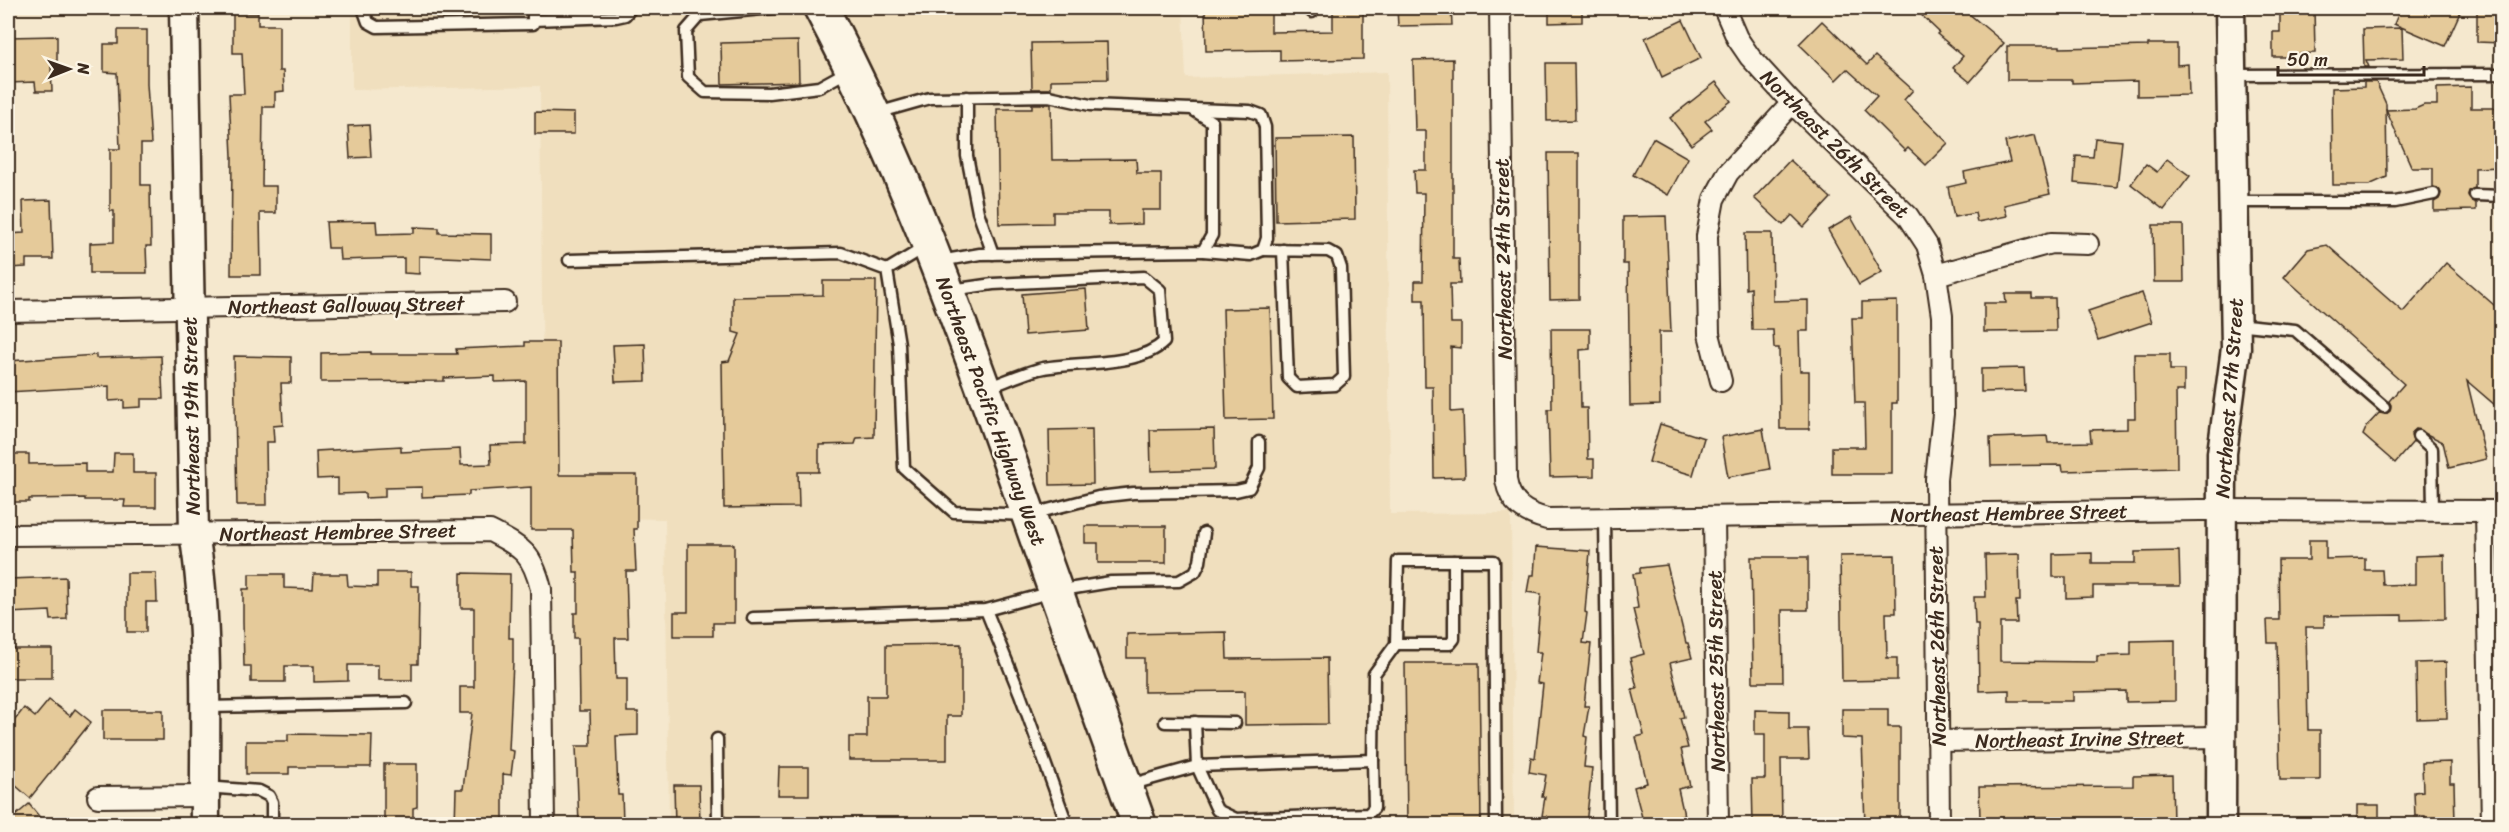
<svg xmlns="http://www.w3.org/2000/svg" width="2509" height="832" font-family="Sriracha,sans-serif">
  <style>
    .built { fill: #f0dfbe }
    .building { fill: #e5ca9a; stroke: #3b2a1e; stroke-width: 1.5 }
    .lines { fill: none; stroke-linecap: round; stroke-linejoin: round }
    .lane-casing { stroke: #3b2a1e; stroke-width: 15 }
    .street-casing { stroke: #3b2a1e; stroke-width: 24 }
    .secondary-casing { stroke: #3b2a1e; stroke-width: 33 }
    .highway-casing { stroke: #3b2a1e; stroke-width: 38 }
    .lane { stroke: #fcf5e5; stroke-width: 10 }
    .street { stroke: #fcf5e5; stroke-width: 20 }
    .secondary { stroke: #fcf5e5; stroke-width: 28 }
    .highway { stroke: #fcf5e5; stroke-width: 33 }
    .labels { text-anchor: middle; stroke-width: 4.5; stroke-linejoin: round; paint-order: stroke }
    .street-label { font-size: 20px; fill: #3b2a1e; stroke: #fcf5e5 }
  </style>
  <rect width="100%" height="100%" fill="#f5e8ce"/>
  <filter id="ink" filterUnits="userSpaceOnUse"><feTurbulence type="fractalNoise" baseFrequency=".0167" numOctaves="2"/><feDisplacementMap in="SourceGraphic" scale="12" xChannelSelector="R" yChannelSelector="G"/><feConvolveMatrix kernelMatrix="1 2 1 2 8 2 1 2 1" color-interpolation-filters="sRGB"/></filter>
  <g filter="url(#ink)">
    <polygon class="built" points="352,8 1183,8 1186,78 1387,72 1390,514 1511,513 1514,824 669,824 665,519 544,517 540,86 352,90"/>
    <g class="building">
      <polygon points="1205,8 1271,8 1271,32 1333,31 1333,8 1363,8 1363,59 1280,61 1280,50 1206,51"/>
      <polygon points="1397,8 1451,8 1452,25 1398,26"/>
      <polygon points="1549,8 1582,8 1582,22 1549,23"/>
      <polygon points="1914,8 1962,8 2004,43 1970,82 1953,68 1963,56 1937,34 1939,32"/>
      <polygon points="2280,8 2314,8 2315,53 2290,54 2290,57 2273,57 2273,32 2280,32"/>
      <polygon points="2401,8 2462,8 2445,46 2394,24"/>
      <polygon points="2477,8 2502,8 2502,43 2477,42"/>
      <polygon points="233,13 258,13 258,25 279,25 279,71 283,71 284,91 275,92 275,107 263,107 262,186 276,186 276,213 260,213 261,275 231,275 232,156 229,94 244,94 242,53 233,53"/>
      <polygon points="1683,20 1701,58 1662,77 1645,38"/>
      <polygon points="1822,21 1867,65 1875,56 1913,90 1904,100 1948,143 1926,165 1908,148 1905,151 1864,110 1877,96 1847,69 1836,80 1799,44"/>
      <polygon points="2402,28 2403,59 2366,60 2369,67 2364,67 2363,29"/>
      <polygon points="118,30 147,30 147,84 151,144 141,144 141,185 150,185 151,246 146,246 147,273 90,273 90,243 114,242 114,211 110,211 110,149 120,149 117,73 104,72 104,44 118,44"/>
      <polygon points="57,36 57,67 51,67 52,91 36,91 35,82 8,83 8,37"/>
      <polygon points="798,41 799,82 722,84 721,43"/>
      <polygon points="1107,42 1108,79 1051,80 1051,89 1032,89 1031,43"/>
      <polygon points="2148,44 2177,44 2177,65 2188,64 2189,95 2137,96 2137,81 2072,83 2072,80 2007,80 2007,46 2060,46 2060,48 2148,46"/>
      <polygon points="1453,59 1453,259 1459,259 1460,284 1450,284 1451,323 1461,323 1461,348 1451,347 1451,412 1463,411 1465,477 1434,478 1433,387 1425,387 1424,300 1415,300 1415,281 1423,281 1424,193 1415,193 1414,170 1426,170 1426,131 1415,131 1413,60"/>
      <polygon points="1546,63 1574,63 1575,120 1547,121"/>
      <polygon points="1716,82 1731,101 1705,121 1712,129 1691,145 1670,118"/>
      <polygon points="2364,82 2376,82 2386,104 2387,177 2369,185 2333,185 2332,88 2364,87"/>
      <polygon points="2471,87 2471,108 2502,108 2502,167 2475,168 2475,188 2469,191 2468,195 2471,201 2476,203 2476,210 2434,211 2434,202 2439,199 2441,193 2439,189 2433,187 2433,168 2412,168 2386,110 2415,109 2424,105 2437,105 2437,88"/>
      <polygon points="1032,104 1051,104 1052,160 1136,159 1137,173 1161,173 1161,210 1142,210 1142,224 1109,225 1109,212 1053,212 1053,223 999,224 997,109 1032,109"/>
      <polygon points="535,112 574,113 574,134 535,134"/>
      <polygon points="369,125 371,157 350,158 348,126"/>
      <polygon points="2035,135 2050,194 2004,205 2007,216 1977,222 1975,213 1954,217 1948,187 1966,183 1964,172 2010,162 2005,142"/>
      <polygon points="1354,137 1355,219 1276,221 1275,138"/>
      <polygon points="1653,138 1688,158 1668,195 1633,175"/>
      <polygon points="2095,138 2122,141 2117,187 2074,183 2076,156 2093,157"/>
      <polygon points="1548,153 1579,153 1579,299 1550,300"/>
      <polygon points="2167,159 2190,176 2164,210 2131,184 2146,164 2157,172"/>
      <polygon points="1790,160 1831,198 1804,227 1792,215 1783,225 1754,198"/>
      <polygon points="51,200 53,259 26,259 26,267 8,268 8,234 24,233 23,201"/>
      <polygon points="1666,216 1671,332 1659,332 1660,405 1630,406 1628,264 1623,264 1623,217"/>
      <polygon points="1851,217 1882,272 1859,285 1828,230"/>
      <polygon points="376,221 377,234 414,233 414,227 439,228 439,233 491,234 491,259 419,256 419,274 404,273 404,258 340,260 339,248 328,248 326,222"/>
      <polygon points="2153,225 2183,225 2184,282 2154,282"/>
      <polygon points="1745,233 1772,233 1773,301 1808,300 1808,331 1799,331 1800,371 1809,371 1809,429 1780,429 1779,348 1774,348 1773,330 1752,330 1751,288 1746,289"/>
      <polygon points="2327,245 2403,312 2446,263 2502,312 2502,411 2467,381 2486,459 2449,468 2443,442 2416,429 2411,434 2413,442 2395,463 2363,435 2367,426 2379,413 2386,414 2390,411 2391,405 2389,401 2404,384 2284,277 2308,249"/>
      <polygon points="823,281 876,281 874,437 857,438 855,444 819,445 819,472 798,472 799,507 724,508 722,362 729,361 740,334 733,332 733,297 823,295"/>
      <polygon points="1086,289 1089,330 1025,335 1022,294"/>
      <polygon points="2142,293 2152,322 2098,340 2088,311"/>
      <polygon points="2005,294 2032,294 2032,298 2055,298 2056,331 1984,332 1984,303 2006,303"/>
      <polygon points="1897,301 1897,403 1892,403 1892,474 1832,474 1832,447 1865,447 1864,403 1855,403 1852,318 1862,318 1862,302"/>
      <polygon points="1270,308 1273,419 1226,420 1223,309"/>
      <polygon points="1551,329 1590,329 1590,349 1580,350 1581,408 1587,408 1588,459 1594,459 1594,476 1550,477 1548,409 1552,409"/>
      <polygon points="525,342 558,342 559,475 637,475 637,529 634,529 636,571 626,571 628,638 615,638 616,679 627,679 627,712 638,712 638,735 616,736 618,795 622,795 623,822 615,822 615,825 579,825 576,746 591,746 590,711 579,711 578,638 574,638 574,613 578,613 578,572 574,572 573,530 531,530 531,487 469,491 469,495 422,497 422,487 385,488 385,497 365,498 365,493 338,494 338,478 317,479 316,451 401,446 401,452 460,449 461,465 491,464 490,445 526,444 526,381 495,382 495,376 444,378 444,381 321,382 321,353 371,352 371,354 457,354 456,349 525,346"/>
      <polygon points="645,344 646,381 615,382 613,345"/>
      <polygon points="2134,354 2170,354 2170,370 2184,370 2184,391 2176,391 2177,468 2063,471 2062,465 1991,466 1990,438 2047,436 2048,443 2091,442 2090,430 2127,429 2127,418 2135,418"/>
      <polygon points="96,355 96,358 161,356 163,399 141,399 141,407 124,408 124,400 109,401 109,386 8,392 8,361"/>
      <polygon points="234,356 291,357 291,383 281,383 283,425 273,426 274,442 266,442 267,505 237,505"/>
      <polygon points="2024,368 2025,391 1981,392 1981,369"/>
      <polygon points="1660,424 1704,438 1693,475 1649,462"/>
      <polygon points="1092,429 1093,484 1050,485 1049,430"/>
      <polygon points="1214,429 1215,469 1151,471 1150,430"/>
      <polygon points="1763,429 1770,469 1728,477 1721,437"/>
      <polygon points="114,453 133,453 133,473 156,473 156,507 124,507 125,500 85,500 85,498 29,499 29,502 8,502 8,454 29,454 29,464 85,463 85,472 113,472"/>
      <polygon points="1085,526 1166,526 1166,563 1098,563 1098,543 1085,543"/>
      <polygon points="2309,540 2326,540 2326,559 2365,558 2365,570 2382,570 2383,585 2415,584 2415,556 2444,555 2445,619 2402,620 2402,615 2324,616 2324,627 2306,627 2308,730 2320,730 2320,780 2280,780 2277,643 2268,643 2267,620 2279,620 2278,560 2309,560"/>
      <polygon points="688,544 734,544 734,623 713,623 713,636 674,636 674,612 688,612"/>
      <polygon points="1536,547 1590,551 1585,612 1587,613 1583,643 1591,644 1584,706 1589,706 1584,736 1587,737 1584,767 1592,768 1586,825 1545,825 1546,816 1542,816 1545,797 1542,797 1546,775 1529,772 1531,757 1535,758 1543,684 1537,683 1541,652 1536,652 1541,594 1527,592 1530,575 1534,575"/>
      <polygon points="2179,551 2180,586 2093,586 2093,597 2066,598 2066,577 2053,577 2053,554 2092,553 2092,563 2135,563 2135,552"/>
      <polygon points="2019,554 2020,601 2016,601 2017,623 2000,623 2000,661 2097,662 2097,656 2131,655 2131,641 2175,640 2175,701 2126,702 2126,691 2073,692 2073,701 2009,701 2009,690 1979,691 1978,624 1975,624 1974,597 1986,597 1985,555"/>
      <polygon points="1895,555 1896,613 1886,613 1887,658 1897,658 1897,680 1842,681 1840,556"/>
      <polygon points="1751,557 1808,557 1808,610 1782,610 1783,682 1753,682"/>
      <polygon points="1667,565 1686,643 1688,643 1692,658 1670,663 1684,717 1680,718 1688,748 1681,749 1690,786 1678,789 1684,815 1677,816 1679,825 1644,825 1634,787 1647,783 1636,737 1644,735 1632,689 1637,688 1630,658 1644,654 1633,609 1638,608 1633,574 1640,573 1640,568"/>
      <polygon points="377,572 411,572 411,586 419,586 418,664 412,664 412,680 378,680 378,665 348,665 348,681 314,682 314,666 285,666 285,682 251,682 251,666 244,666 243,622 243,589 249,589 249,574 284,574 284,588 313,589 314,574 347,574 348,586 377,587"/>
      <polygon points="127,573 156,573 157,602 146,602 146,632 127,632"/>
      <polygon points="461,573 510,574 509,638 513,638 513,662 509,750 514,751 511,775 503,774 503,825 455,825 456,789 463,789 472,713 460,713 460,687 474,687 474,608 461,608"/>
      <polygon points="66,577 67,619 51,620 50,611 8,613 8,579"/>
      <polygon points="1226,632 1227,659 1327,658 1328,724 1245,725 1245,691 1144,692 1144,658 1127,658 1127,634"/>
      <polygon points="961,644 961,716 947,716 947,760 849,760 849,737 867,737 867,696 886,696 886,645"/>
      <rect x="8" y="649" width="44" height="29"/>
      <polygon points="2446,662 2447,718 2417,719 2416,663"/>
      <polygon points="1405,663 1479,663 1481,825 1407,825"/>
      <polygon points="49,700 70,716 75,709 91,722 30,798 8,779 8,729 24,708 35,717"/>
      <polygon points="1842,709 1888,709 1888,727 1900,727 1900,825 1865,825 1862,739 1842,738"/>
      <rect x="103" y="710" width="60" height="30"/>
      <polygon points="1755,710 1789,711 1789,729 1808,729 1809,759 1781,759 1782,825 1753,825 1752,779 1765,779 1765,734 1755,734"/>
      <polygon points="288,734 372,735 371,767 289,767 289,774 246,774 246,741 288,741"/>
      <polygon points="2450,762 2450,783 2454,783 2455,824 2426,825 2425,816 2415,816 2414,792 2423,791 2422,763"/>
      <polygon points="384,764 417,764 417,807 413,808 413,825 384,825"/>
      <polygon points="779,767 809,767 809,795 778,795"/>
      <polygon points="2172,775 2173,825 2141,825 2141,820 2085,819 2085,825 2067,825 2067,821 2052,821 2052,817 1980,818 1979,787 2133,786 2133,776"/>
      <polygon points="674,785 699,785 700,825 675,825"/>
      <polygon points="29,804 46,825 8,825 8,822"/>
      <rect x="2357" y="805" width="22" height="20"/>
    </g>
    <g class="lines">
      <g class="lane-casing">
        <g id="lane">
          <polyline points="363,8 368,22 377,27 533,24 533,8"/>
          <polyline points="774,8 700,15 686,31 688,77 705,92 769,93 819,87 848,71"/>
          <polyline points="1312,8 1312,12"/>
          <polyline points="533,20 616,17 625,15 631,8"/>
          <polyline points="2232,75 2502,74"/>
          <polyline points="967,97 967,156 978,212 993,254"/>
          <polyline points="1193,109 1250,111 1261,115 1265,127 1267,238 1263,250 1251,255 1203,251"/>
          <polyline points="877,113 930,98 1049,96 1090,105 1192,109 1212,122 1212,235 1203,251 980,254 940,261"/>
          <polyline points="2475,195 2502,196"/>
          <polyline points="2234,202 2395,202 2434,194"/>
          <polyline points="927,246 887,270 899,344 904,468 954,512 1028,515 1098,497 1133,493 1236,491 1249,488 1259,468 1259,442"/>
          <polyline points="1263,250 1328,251 1337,256 1341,268 1344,377 1335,385 1297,387 1288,378 1283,250"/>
          <polyline points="569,260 841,253 887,270"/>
          <path d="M 951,290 L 993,284 L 1144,277 L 1160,290 L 1164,342 C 1137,368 1075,361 1039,369 C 1021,374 1004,382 987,388"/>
          <polyline points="2236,324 2295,330 2384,407"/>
          <polyline points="2418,436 2432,449 2433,511"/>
          <polyline points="1605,518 1609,824"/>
          <polyline points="986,610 1020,694 1067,824"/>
          <polyline points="753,618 986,610 1056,591 1111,582 1179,581 1195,572 1200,562 1204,533"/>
          <polyline points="1396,644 1450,644 1454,639 1454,561"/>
          <polyline points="207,707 406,703"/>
          <polyline points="1165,722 1235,723"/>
          <polyline points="1195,722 1197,766 1217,810 1236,819 1368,814 1374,808 1373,760"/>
          <polyline points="717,739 718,824"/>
          <polyline points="1129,785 1197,766 1373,760 1374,674 1396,644 1398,561 1494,561 1496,824"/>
          <polyline points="205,787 259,791 269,796 272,802 272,824"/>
        </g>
      </g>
      <g class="street-casing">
        <g id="street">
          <path d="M 1500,8 L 1506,480 C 1510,504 1525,513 1547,519 L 2200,510 L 2502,511"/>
          <polyline points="1724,8 1737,38 1750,57 1792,103 1908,216 1927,245 1936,275 1942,316 1943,414 1936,479 1939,824"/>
          <polyline points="1936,275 2051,243 2088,244"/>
          <polyline points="8,311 505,302"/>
          <polyline points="1721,381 1709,334 1707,236 1714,199 1728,173 1792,103"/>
          <polyline points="2486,511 2492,824"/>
          <polyline points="1714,517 1718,824"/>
          <path d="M 8,535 L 490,531 C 522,548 532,552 541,589 L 544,824"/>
          <polyline points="1938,741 2221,737"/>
          <polyline points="98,797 205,796"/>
        </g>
      </g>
      <g class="secondary-casing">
        <g id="secondary">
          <path d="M 184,8 L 194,533 C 210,629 204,728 205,824"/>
          <polyline points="2221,824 2222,453 2236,348 2230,8"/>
        </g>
      </g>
      <g class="highway-casing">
        <path id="highway" d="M 821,8 C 899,155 955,308 1011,465 C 1053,585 1096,705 1139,824"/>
      </g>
      <use href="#lane" class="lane"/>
      <use href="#street" class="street"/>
      <use href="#secondary" class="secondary"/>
      <use href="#highway" class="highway"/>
    </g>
  </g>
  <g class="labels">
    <g class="street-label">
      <text transform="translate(1835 144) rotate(45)" y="7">Northeast 26th Street</text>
      <text transform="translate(1503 259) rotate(-91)" y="7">Northeast 24th Street</text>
      <text transform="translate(346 305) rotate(-1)" y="7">Northeast Galloway Street</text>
      <text transform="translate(2229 398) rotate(-86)" y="7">Northeast 27th Street</text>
      <text transform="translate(991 411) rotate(70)" y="7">Northeast Pacific Highway West</text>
      <text transform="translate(191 416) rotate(-91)" y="7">Northeast 19th Street</text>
      <text transform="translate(2009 513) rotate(-1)" y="7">Northeast Hembree Street</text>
      <text transform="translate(338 532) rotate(-1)" y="7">Northeast Hembree Street</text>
      <text transform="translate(1937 646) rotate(-91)" y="7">Northeast 26th Street</text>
      <text transform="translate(1716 671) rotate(-91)" y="7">Northeast 25th Street</text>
      <text transform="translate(2080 739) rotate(-1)" y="7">Northeast Irvine Street</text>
    </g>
  </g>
  <rect width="2509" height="832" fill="none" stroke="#fcf5e5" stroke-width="30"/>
  <rect x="15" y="15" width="2479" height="802" fill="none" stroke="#3b2a1e" stroke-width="2" filter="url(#ink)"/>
  <g transform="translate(69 69) rotate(89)" stroke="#fcf5e5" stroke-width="4.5" paint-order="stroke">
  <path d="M0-4.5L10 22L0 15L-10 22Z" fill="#3b2a1e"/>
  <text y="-9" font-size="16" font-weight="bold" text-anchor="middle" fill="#3b2a1e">N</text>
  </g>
  <path d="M2278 66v9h146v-9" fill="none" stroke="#3b2a1e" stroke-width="3"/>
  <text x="2287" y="66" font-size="18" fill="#3b2a1e" stroke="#fcf5e5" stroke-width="4.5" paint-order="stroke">50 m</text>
</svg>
